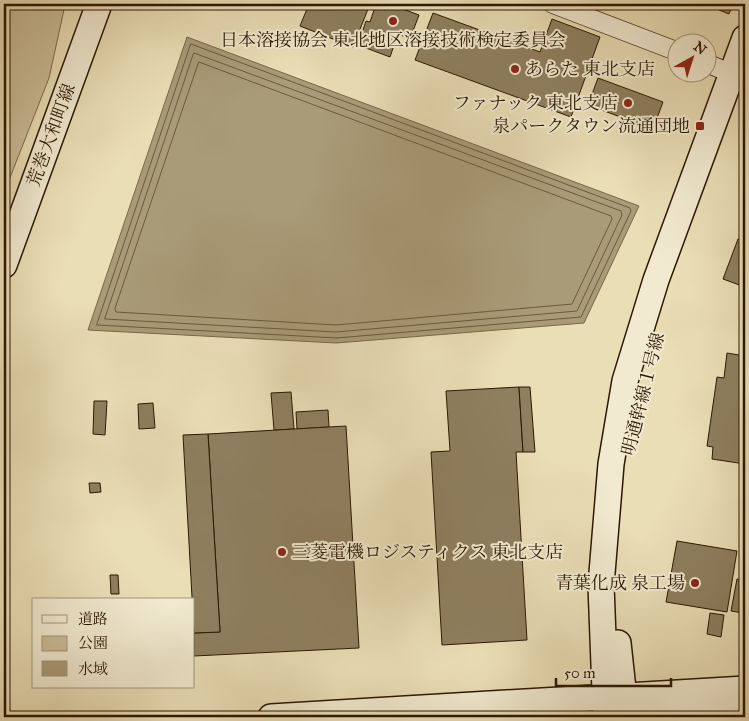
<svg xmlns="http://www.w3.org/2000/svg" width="749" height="721" font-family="'IM FELL Great Primer','Noto Serif JP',serif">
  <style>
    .green { fill: #cabc97; stroke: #7a6a4c }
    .water { fill: #a99b78; stroke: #776748 }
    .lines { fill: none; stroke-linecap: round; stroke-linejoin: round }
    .shore { stroke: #6a5a3c; stroke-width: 1 }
    .building { fill: #8e7f5f; stroke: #2b1800 }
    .street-casing { stroke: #5b4a2e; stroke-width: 20 }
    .secondary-casing { stroke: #2b1800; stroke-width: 28 }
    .street { stroke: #f1ead0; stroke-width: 18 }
    .secondary { stroke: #f1ead0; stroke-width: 25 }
    .poi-dot { fill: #8f2418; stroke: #f1ead0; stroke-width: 2 }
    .labels { text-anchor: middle; stroke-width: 4; stroke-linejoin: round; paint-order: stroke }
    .poi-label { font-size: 18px; fill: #2b1800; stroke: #f1ead0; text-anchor: end }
    .street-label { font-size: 18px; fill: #2b1800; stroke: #f1ead0 }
  </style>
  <rect width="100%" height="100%" fill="#eadeb6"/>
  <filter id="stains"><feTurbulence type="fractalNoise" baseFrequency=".004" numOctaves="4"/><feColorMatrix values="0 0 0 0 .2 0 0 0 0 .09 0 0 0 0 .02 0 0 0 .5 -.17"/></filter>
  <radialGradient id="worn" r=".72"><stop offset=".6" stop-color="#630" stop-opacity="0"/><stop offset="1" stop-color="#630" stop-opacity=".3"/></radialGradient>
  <polygon class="green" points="4,4 65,5 49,78 4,193"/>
  <polygon class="water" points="187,37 639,206 584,323 336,343 88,330"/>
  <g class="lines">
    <g class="shore">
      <polygon points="191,44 630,208 631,211 581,317 337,338 97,325"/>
      <polygon points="194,53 621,211 622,215 577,311 336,332 105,319"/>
      <polygon points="199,62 611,216 612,219 572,304 336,325 116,312 115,309"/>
    </g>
  </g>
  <g class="building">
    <polygon points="309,4 370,4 353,47 300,26"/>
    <polygon points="376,4 389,4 419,15 410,39 398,34 390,57 358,45 366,21 370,22"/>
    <polygon points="716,4 733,4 729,14 714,8"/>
    <polygon points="433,13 540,52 552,19 600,37 571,117 415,60"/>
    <polygon points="598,78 663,102 653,129 588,105"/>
    <polygon points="738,239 745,241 745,287 723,279"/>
    <polygon points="727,353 745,356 745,464 712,459 713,447 707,446 717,377 724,378"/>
    <polygon points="519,387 523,452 516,452 527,640 442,645 431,452 450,451 446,391"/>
    <polygon points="519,387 530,387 535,452 523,452"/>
    <polygon points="291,392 294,429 274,430 271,393"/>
    <polygon points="94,401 107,401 105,435 93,434"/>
    <polygon points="153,403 155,428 139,429 138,404"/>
    <polygon points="328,410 329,427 297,429 296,412"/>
    <polygon points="346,426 359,648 194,656 194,633 220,632 208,434"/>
    <polygon points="208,434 220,632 194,633 183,435"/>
    <polygon points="89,483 100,483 101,492 90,493"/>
    <polygon points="677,541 737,551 727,612 666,602"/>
    <polygon points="110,575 118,575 119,594 111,594"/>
    <polygon points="737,579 745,580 743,613 731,611"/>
    <polygon points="710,613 724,615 721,637 707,634"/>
  </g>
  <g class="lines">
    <g class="street-casing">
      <g id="street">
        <polyline points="553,4 676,51"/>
        <polyline points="706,63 745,79"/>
      </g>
    </g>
    <g class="secondary-casing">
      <g id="secondary">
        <polyline points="4,265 99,4"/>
        <polyline points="618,643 626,717"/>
        <polyline points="271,717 745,689"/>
        <polyline points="606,717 601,585 611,464 625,381 656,280 745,38"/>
        <polyline points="622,717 745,711"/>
      </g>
    </g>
    <use href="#street" class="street"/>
    <use href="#secondary" class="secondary"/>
  </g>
  <g class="poi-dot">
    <circle cx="393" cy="21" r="5"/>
    <circle cx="515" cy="69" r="5"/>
    <circle cx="628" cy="103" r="5"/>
    <rect x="695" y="121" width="10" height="10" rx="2.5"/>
    <circle cx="282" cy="552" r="5"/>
    <circle cx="695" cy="583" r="5"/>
  </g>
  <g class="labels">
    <g class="poi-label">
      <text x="393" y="46" text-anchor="middle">日本溶接協会 東北地区溶接技術検定委員会</text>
      <text x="525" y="75" text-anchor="start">あらた 東北支店</text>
      <text x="618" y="109">ファナック 東北支店</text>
      <text x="690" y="132">泉パークタウン流通団地</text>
      <text x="292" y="558" text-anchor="start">三菱電機ロジスティクス 東北支店</text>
      <text x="685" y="589">青葉化成 泉工場</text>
    </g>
    <g class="street-label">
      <text transform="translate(51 135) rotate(-70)" y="6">荒巻大和町線</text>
      <text transform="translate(643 394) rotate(-76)" y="6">明通幹線１号線</text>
    </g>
  </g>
  <rect width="749" height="721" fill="none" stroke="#eadeb6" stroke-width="20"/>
  <rect x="5" y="5" width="739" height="711" fill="none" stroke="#2b1800" stroke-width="2.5"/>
  <rect x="10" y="10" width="729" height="701" fill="none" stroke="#2b1800"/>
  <rect x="32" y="598" width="162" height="90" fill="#f1ead0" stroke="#a2967d"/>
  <rect x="42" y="615" width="25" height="8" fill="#f1ead0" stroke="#a2967d"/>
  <text x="78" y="624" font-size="15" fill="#2b1800">道路</text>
  <rect x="42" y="636" width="25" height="15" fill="#cabc97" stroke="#a2967d"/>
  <text x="78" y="648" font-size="15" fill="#2b1800">公園</text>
  <rect x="42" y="661" width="25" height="15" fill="#a99b78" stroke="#a2967d"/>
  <text x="78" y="674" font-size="15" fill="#2b1800">水域</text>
  <g transform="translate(692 58) rotate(39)"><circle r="24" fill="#f1ead0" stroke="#a2967d"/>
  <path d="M0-4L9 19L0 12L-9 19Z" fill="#8f2418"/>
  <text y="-8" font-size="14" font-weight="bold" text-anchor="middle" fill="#2b1800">N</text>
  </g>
  <path d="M556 678v8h115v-8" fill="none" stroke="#2b1800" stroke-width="2.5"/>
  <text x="564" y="678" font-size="15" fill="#2b1800" stroke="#f1ead0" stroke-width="4" paint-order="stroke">50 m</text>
  <rect width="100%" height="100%" filter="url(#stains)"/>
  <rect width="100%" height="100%" fill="url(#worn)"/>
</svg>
